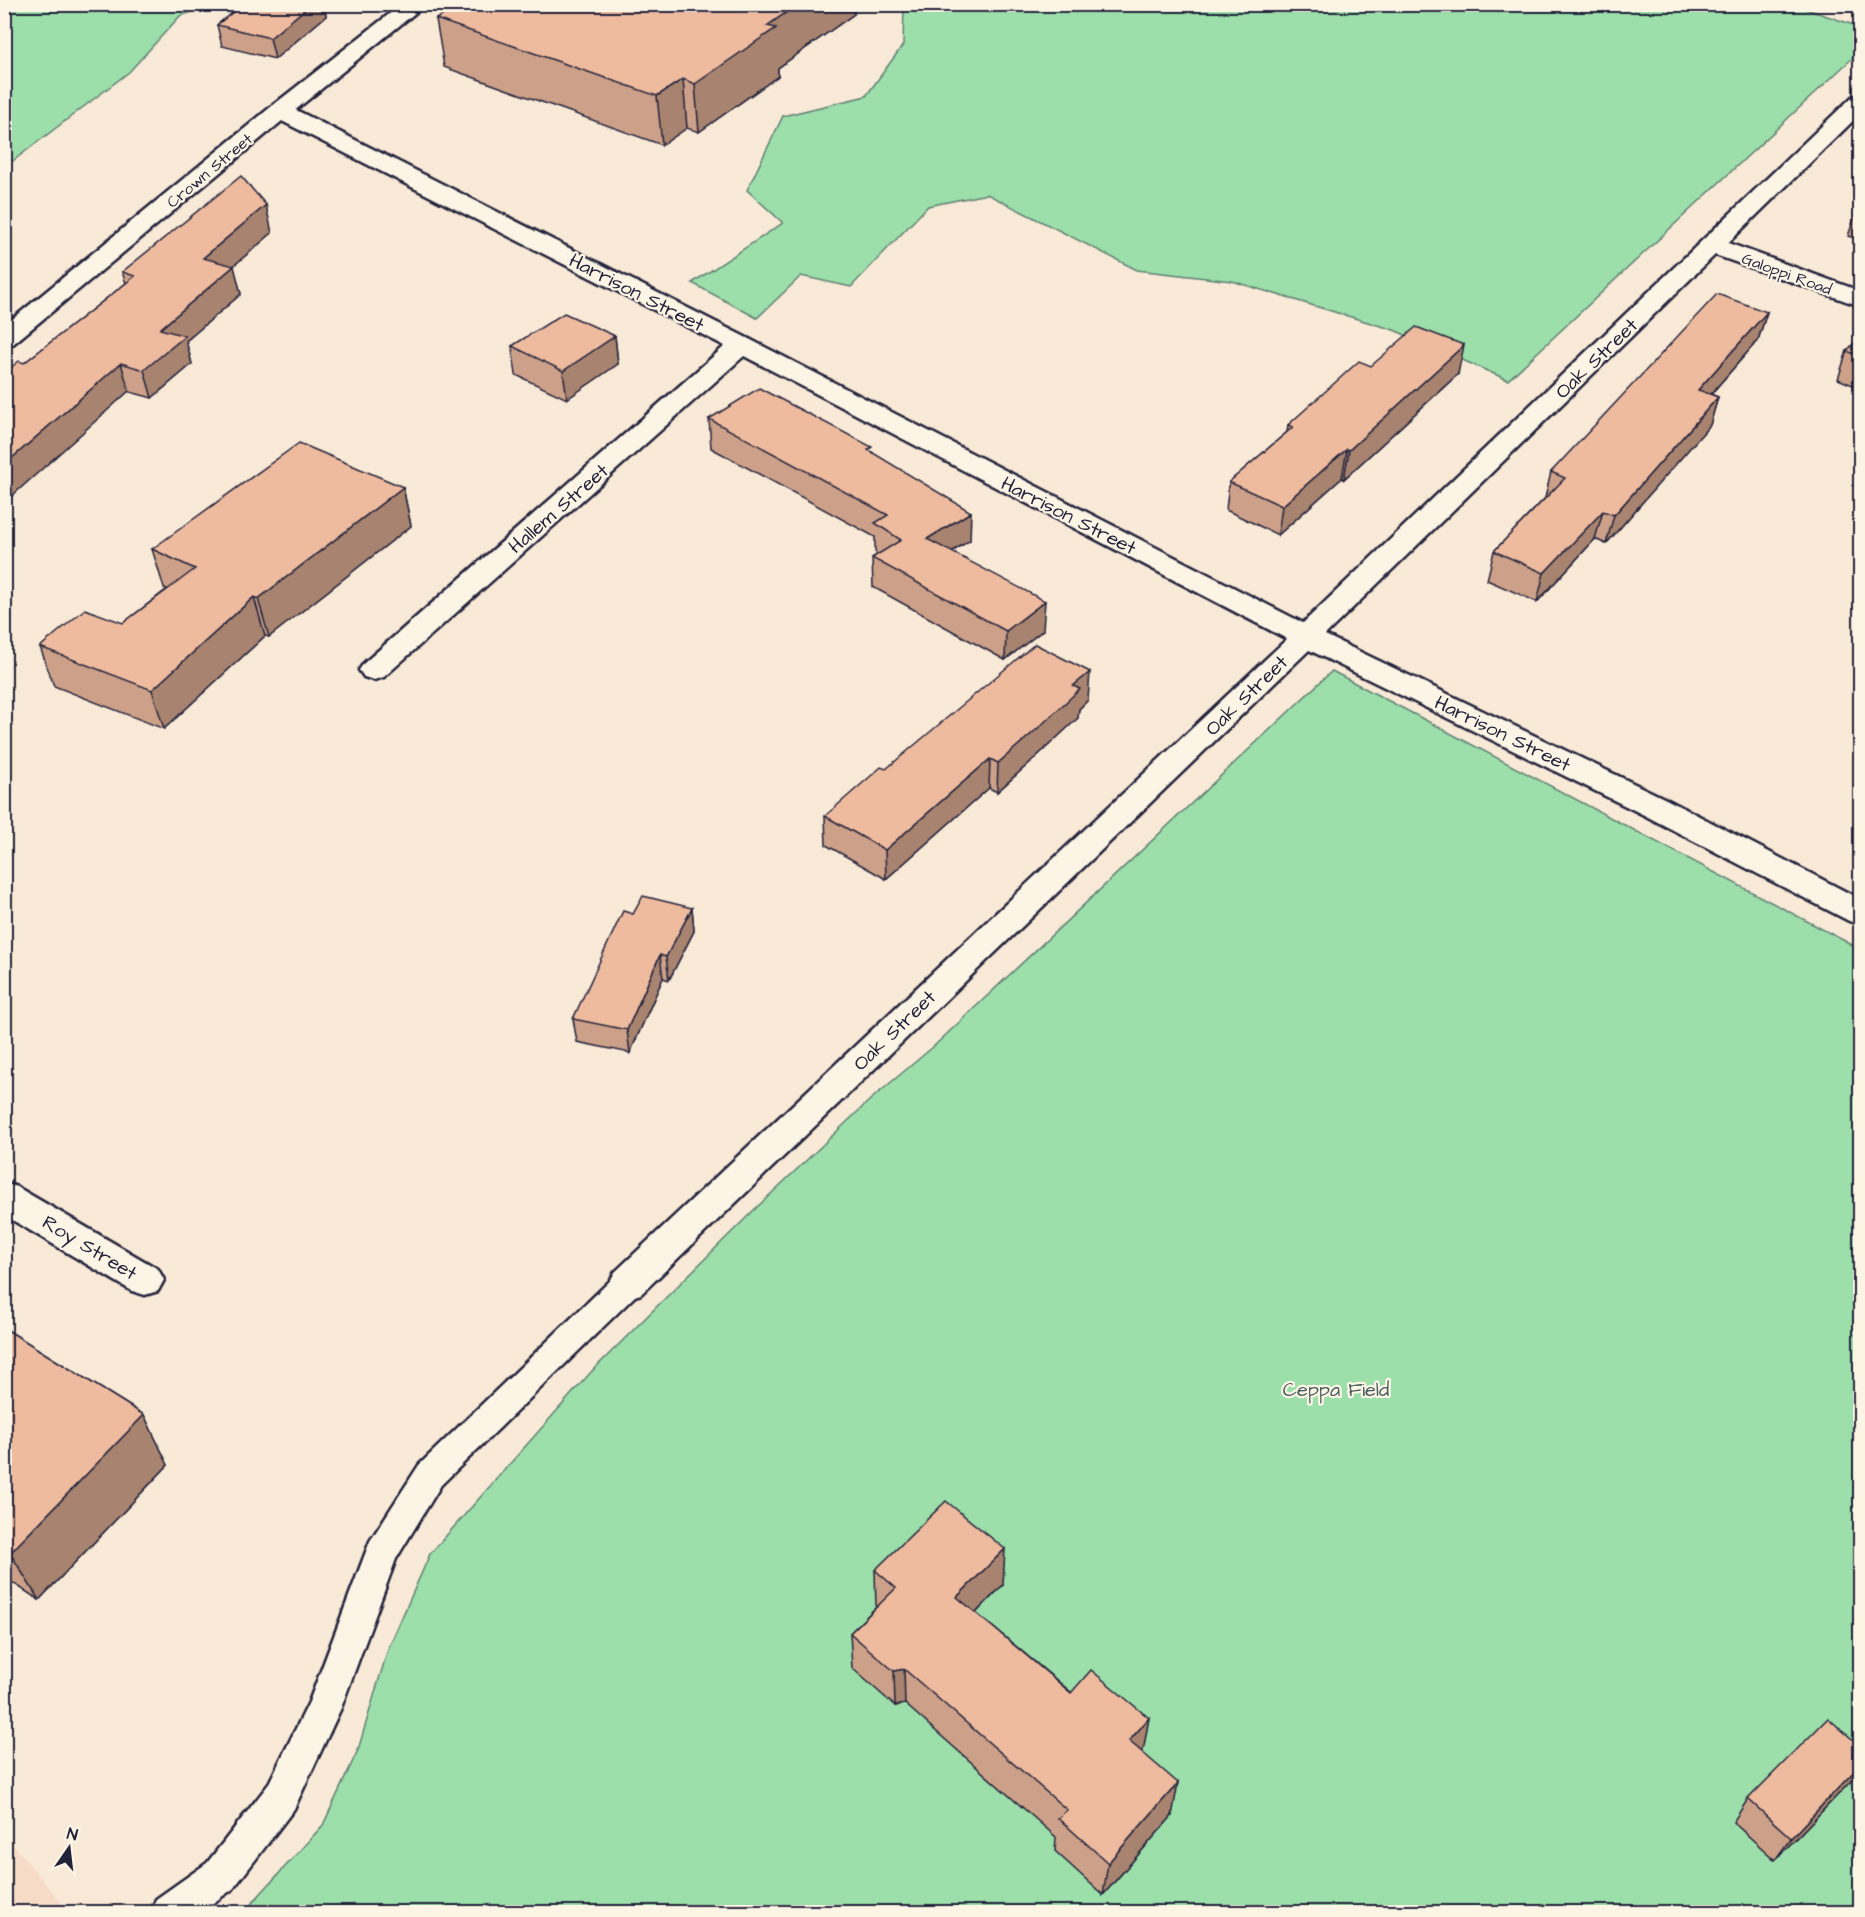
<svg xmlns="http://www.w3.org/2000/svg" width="1865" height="1917" font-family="'Architects Daughter',sans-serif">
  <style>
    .built { fill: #f6dbc6 }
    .green { fill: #9cdfab; stroke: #5f8073; stroke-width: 1.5 }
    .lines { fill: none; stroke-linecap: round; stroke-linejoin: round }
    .lane-casing { stroke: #22223b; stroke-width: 5 }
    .street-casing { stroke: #22223b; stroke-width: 5 }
    .secondary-casing { stroke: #22223b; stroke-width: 5 }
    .lane { fill: #fcf5e5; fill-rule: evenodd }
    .street { fill: #fcf5e5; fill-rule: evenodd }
    .secondary { fill: #fcf5e5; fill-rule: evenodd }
    .wall { fill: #cda189; stroke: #22223b; stroke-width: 1.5 }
    .shaded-wall { fill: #a7836f; stroke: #22223b; stroke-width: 1.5 }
    .building { fill: #eebb9f; stroke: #22223b; stroke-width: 1.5 }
    .labels { text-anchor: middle; stroke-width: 4.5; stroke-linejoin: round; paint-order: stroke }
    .far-street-label { font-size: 16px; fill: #22223b; stroke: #fcf5e5 }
    .street-label { font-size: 20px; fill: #22223b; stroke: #fcf5e5 }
    .park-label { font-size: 20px; fill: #475b5d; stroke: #fcf5e5 }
  </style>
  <rect width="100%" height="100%" fill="#f9e9d7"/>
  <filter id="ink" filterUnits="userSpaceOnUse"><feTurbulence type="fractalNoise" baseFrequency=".0167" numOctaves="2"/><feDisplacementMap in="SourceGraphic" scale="12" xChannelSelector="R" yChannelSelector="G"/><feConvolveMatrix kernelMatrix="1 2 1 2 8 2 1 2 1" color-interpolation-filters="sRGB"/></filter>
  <g filter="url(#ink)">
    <polygon class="built" points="4,1835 5,1835 69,1912 5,1912"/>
    <g class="green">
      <polygon points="5,4 214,4 214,5 180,16 129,72 5,167"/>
      <polygon points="1791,4 1860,27 1860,51 1508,380 1394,330 1232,281 1137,270 987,194 928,206 851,287 801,276 757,318 692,283 783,223 747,190 783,116 866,96 903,45 904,5"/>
      <polygon points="1332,671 1860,949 1860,1912 244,1912 323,1825 358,1750 388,1649 430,1554 592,1371 754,1210 870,1100 933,1047"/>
    </g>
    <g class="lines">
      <g class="lane-casing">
        <polygon id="lane" points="628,1270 639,1274 643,1283 639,1292 441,1485 396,1559 341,1708 294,1809 233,1889 200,1912 151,1912 156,1899 207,1863 268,1785 309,1702 370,1541 419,1465 617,1274"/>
      </g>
      <g class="street-casing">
        <g id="street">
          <polygon points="1860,95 1860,114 1728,243 1860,291 1860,306 1715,255 1325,635 1666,799 1860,899 1860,925 1849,921 1644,815 1309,650 641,1294 628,1298 615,1294 609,1283 615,1272 1287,639 744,356 384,677 374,680 364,677 359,670 364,663 725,346 272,116 269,111 272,106 280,104 288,106 751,340 1303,623 1852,97"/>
          <polygon points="4,1183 17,1187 158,1269 164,1280 158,1291 145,1295 132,1291 4,1215"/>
        </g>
      </g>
      <g class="secondary-casing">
        <polygon id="secondary" points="402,4 426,4 288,116 13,344 4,346 4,326 272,106"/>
      </g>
      <use href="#lane" class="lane"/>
      <use href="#street" class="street"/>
      <use href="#secondary" class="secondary"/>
    </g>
    <g class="wall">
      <polygon points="243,4 324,4 326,16 275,59 222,46 217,25"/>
      <polygon points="1830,4 1845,4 1842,8"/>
      <polygon points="854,14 778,68 778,76 699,132 687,128 662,145 444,67 436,19"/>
      <polygon points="1860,203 1860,240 1848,236 1857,210"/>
      <polygon points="272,233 233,266 241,294 186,341 192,364 152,398 24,363 126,283 122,272"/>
      <polygon points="1767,312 1758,340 1711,394 1718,397 1710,425 1606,544 1595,539 1537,602 1487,580 1494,551 1545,498 1551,472"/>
      <polygon points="615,336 618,364 567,399 516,375 512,346"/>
      <polygon points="1860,337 1860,388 1838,379 1847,351"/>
      <polygon points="1371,366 1458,374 1344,479 1342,478 1278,535 1226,510 1229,482 1287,432 1288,425"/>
      <polygon points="709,419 872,452 970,540 952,552 1043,630 1005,660 873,587 872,558 878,554 875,552 875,537 711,448"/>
      <polygon points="403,487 411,526 269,637 265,636 164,729 54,686 40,647 123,623 167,589 164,588 152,549"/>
      <polygon points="1088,700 1079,709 1078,718 1034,759 997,792 989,788 886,879 826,845 825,816 886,769"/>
      <polygon points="692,908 694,931 669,980 663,978 630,1053 577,1042 573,1019 633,914"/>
      <polygon points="4,1328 144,1415 168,1465 39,1600 4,1577"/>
      <polygon points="875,1570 1003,1585 976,1613 1143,1752 1143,1753 1172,1816 1103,1895 1055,1851 1056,1837 905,1704 895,1706 852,1668 850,1633 876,1607"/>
      <polygon points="1854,1778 1775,1860 1733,1822 1748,1799"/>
    </g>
    <g class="shaded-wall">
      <polygon points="311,4 324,4 326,16 275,59 270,38"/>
      <polygon points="798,4 854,4 854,14 778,68 778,76 699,132 695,84 767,26"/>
      <polygon points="683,79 687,128 662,145 657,96"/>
      <polygon points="266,205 272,233 210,286 203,258"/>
      <polygon points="234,266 241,294 186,341 192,364 152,398 144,370 160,329"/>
      <polygon points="1767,312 1758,340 1690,418 1698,390"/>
      <polygon points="615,336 618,364 567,399 563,371"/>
      <polygon points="1464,345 1458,374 1344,479 1349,450"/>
      <polygon points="121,363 129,391 4,503 4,465"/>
      <polygon points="1718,397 1710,425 1606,544 1614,515"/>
      <polygon points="1347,449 1342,478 1278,535 1282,506"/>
      <polygon points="403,487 411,526 269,637 258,599"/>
      <polygon points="1603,511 1595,539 1537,602 1544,573"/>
      <polygon points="971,512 970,540 927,568 927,539"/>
      <polygon points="254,597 265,636 164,729 152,690"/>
      <polygon points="1045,601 1043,630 1005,660 1006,631"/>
      <polygon points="1090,672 1088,700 1079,709 1078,718 1034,759 997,792 998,763 1073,686"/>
      <polygon points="990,759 989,788 886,879 885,850"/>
      <polygon points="692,908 694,931 669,980 666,957"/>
      <polygon points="660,955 663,978 630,1053 627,1030"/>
      <polygon points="144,1415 168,1465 39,1600 10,1553"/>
      <polygon points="1005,1549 1003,1585 956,1633 957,1597"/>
      <polygon points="904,1669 905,1704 895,1706 894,1671"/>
      <polygon points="1149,1718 1143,1752 1124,1775 1129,1741"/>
      <polygon points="1860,1765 1860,1769 1854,1778 1775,1860 1791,1838"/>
      <polygon points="1178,1783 1172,1816 1103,1895 1108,1863"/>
    </g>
    <g class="building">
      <polygon points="243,4 311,4 270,38 217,25"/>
      <polygon points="462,4 798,4 767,26 776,28 695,84 683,79 657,96 436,19"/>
      <polygon points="241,176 266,205 203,258 234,266 160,329 185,336 144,370 121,363 4,465 4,373 19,361 24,363 135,276 122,272"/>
      <polygon points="1860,203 1860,211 1857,210"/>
      <polygon points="1717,294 1767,312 1698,390 1718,397 1614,515 1603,511 1544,573 1494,551 1565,478 1551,472"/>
      <polygon points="564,313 615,336 563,371 512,346"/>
      <polygon points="1416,327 1464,345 1349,450 1347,449 1282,506 1229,482 1293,427 1288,425 1359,361 1371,366"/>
      <polygon points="1860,337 1860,356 1847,351"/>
      <polygon points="759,388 872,447 868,450 971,512 927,539 1045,601 1006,631 872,558 901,540 875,523 888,515 709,419"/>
      <polygon points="299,443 403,487 258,599 254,597 152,690 40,647 85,609 123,623 195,569 152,549"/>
      <polygon points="1035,644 1090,672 1073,686 1080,689 1036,730 998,763 990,759 885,850 825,816 881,767 886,769"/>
      <polygon points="643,896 692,908 666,957 660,955 627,1030 573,1019 623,911 633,914"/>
      <polygon points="4,1328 144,1415 10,1553 4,1549"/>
      <polygon points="946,1501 1005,1549 957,1597 1071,1693 1091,1670 1149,1718 1129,1741 1178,1783 1108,1863 1058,1818 1067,1810 904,1669 894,1671 850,1633 896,1588 875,1570"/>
      <polygon points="1828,1718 1860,1746 1860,1765 1791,1838 1748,1799"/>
    </g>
  </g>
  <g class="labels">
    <g class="far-street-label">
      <text transform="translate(209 170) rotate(-40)" y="6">Crown Street</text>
      <text transform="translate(1787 273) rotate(20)" y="6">Galoppi Road</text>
    </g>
    <g class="street-label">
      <text transform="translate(637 292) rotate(27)" y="7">Harrison Street</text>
      <text transform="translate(1596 358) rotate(-44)" y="7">Oak Street</text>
      <text transform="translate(558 508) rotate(-41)" y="7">Hallem Street</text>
      <text transform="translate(1069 515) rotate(27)" y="7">Harrison Street</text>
      <text transform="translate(1246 695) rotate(-44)" y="7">Oak Street</text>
      <text transform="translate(1503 733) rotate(26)" y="7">Harrison Street</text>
      <text transform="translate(894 1030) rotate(-44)" y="7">Oak Street</text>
      <text transform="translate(90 1247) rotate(31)" y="7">Roy Street</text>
    </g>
    <g class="park-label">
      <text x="1336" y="1396">Ceppa Field</text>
    </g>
  </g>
  <rect width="1865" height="1917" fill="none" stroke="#fcf5e5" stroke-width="24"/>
  <rect x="12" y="12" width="1841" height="1893" fill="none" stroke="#22223b" stroke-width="2" filter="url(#ink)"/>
  <g transform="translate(69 1848) rotate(14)" stroke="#fcf5e5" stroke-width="4.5" paint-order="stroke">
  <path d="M0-4.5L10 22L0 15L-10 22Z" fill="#22223b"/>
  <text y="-9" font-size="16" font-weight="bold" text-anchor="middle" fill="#22223b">N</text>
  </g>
</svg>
